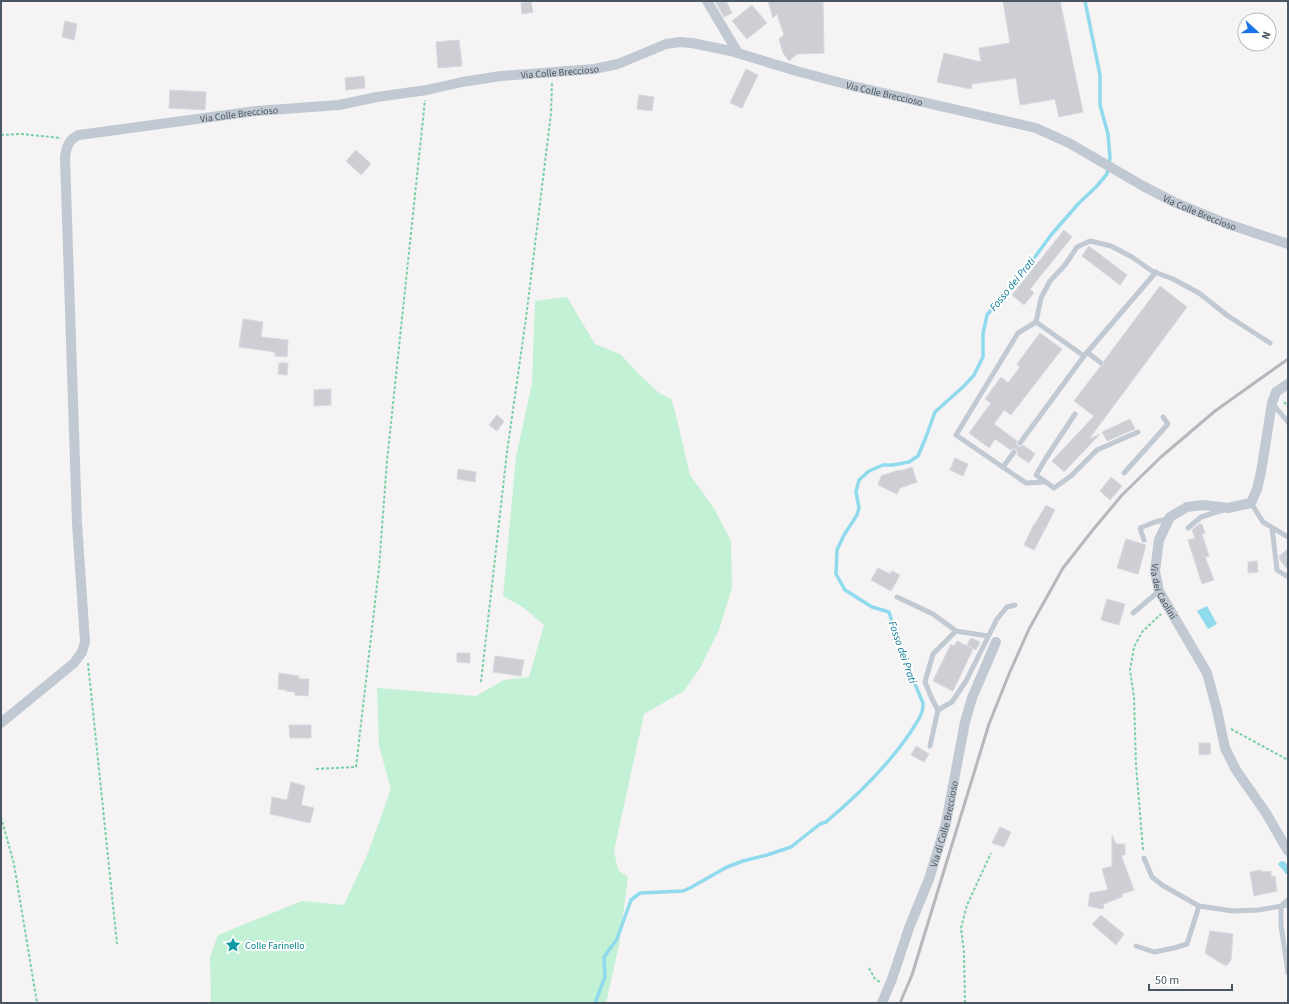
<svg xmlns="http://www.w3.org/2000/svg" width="1289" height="1004" font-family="'Source Sans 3',sans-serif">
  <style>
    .green { fill: #c3f1d5 }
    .water { fill: #90daee }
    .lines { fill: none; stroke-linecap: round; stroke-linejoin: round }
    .stream { stroke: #90daee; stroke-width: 3.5 }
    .building { fill: #cdcfd5; stroke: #d7d9de }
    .path { stroke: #7ad0a6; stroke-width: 2; stroke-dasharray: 3 2; stroke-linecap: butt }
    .service { stroke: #c1cad2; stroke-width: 5 }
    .minor { stroke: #c1cad2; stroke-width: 10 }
    .rail { stroke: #b5b8bd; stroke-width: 3 }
    .labels { text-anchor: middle; stroke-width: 4; stroke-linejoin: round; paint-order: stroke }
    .street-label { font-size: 10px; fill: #4a5661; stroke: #fff }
    .culture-label { font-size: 10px; fill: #0d838f; stroke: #fff; text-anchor: start }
    .water-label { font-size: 11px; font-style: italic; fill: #0c7c9b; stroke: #fff }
  </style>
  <rect width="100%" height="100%" fill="#f5f3f3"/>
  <polygon class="green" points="567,297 595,344 620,354 640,375 659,393 671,399 675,411 690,475 715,510 731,541 732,588 719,630 700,668 684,691 644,714 614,851 618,870 628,877 619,945 606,1003 211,1003 210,957 218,935 302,901 344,905 368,853 391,789 379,746 377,688 476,696 504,680 529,677 544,625 524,608 503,596 516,457 532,383 535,301"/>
  <g class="water">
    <polygon points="1207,606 1217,624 1208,629 1197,611"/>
    <path d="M 1281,861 L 1285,862 L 1288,866 L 1288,874 L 1285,874 C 1285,870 1280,868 1278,864 Z"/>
  </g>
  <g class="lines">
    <path class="stream" d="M 595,1003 L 605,977 L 604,957 L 617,939 L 631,900 L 640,893 L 683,891 L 690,888 L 727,867 L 743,861 L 767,855 L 791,847 L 820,824 L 826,822 C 858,795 887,767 910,733 C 916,723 924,714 923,703 L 901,651 L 889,612 L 872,607 L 845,590 L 836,574 L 837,550 L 844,535 L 857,515 L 859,508 L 856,492 L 859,480 L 869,471 L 883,465 L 893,465 L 909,462 L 918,456 L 926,437 L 935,412 L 964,386 L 974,375 L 983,357 L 983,334 L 987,315 L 1024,272 L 1051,235 L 1079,203 L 1096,187 L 1107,174 L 1110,158 L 1108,134 L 1100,105 L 1100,75 L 1085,1"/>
  </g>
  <g class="building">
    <polygon points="715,1 726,1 732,13 724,17"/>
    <polygon points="768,1 823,1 824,53 797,54 789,61 783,53 779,39 784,35 777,14 773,18"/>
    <polygon points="1003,1 1060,1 1083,112 1059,117 1055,99 1020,105 1016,78 972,84 971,89 937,82 944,53 981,62 979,48 1010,43"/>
    <polygon points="531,2 533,12 522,14 521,3"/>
    <polygon points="752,5 767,23 747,39 732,21"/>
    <polygon points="65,21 77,24 74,40 62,37"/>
    <polygon points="459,40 462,66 438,68 436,42"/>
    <polygon points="746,69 758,75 742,108 730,103"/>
    <polygon points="364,76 365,88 346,90 345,78"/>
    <polygon points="170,90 206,92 205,110 169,108"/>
    <polygon points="639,95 654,97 652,111 637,109"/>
    <polygon points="356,150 371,164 361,175 346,161"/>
    <polygon points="1064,230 1072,237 1030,289 1034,293 1024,305 1012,295"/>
    <polygon points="1089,246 1127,275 1120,285 1082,256"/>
    <polygon points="1160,286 1187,307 1089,439 1100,434 1064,472 1052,461 1094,416 1074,401 1100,367 1104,365 1104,361"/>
    <polygon points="243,319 263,322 261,337 288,340 287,357 275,356 275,352 239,347"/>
    <polygon points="1040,333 1062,349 1011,415 1004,410 994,424 1017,441 1016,444 1018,446 1021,447 1023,445 1035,454 1029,463 1017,455 1018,452 1016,449 1013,448 1011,450 995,439 989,448 969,433 991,403 985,399 1001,377 1008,383 1020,367 1017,364"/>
    <polygon points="279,363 288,363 287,375 278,374"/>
    <polygon points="331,389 331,405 314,406 314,390"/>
    <polygon points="497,415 504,421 497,431 489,425"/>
    <polygon points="1130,419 1135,429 1107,441 1102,432"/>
    <polygon points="955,458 968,464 963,476 950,470"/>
    <polygon points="912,467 917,482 900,488 897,494 878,485 881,476 899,470 900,471"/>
    <polygon points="458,469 476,472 475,482 457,479"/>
    <polygon points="1111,477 1122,486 1110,500 1100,491"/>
    <polygon points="1046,505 1055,510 1034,550 1024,545 1034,524 1035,524"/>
    <polygon points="1199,524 1202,524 1205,533 1202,534 1209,556 1205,557 1214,580 1202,584 1188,540 1195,538 1192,530"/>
    <polygon points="1126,539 1146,545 1138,574 1117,568"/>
    <polygon points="1288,549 1288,570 1280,560 1279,556"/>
    <polygon points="1257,561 1258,572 1248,573 1248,562"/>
    <polygon points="878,568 890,574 892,571 900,575 891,591 871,580"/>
    <polygon points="1107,599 1125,604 1119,625 1101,620"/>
    <polygon points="971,638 980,642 976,650 967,645"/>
    <polygon points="957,641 973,649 953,691 933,681 951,644 954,646"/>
    <polygon points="457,653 470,653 470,663 457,662"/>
    <polygon points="495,656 524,660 521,676 493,672"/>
    <polygon points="279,673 299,676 299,679 309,679 308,696 295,695 295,692 286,691 286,690 278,689"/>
    <polygon points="289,725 311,725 311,738 290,738"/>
    <polygon points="1199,743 1210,743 1211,754 1199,755"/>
    <polygon points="916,746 929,754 924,762 911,755"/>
    <polygon points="291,782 305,786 301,805 314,808 310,823 270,814 272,797 287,800"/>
    <polygon points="1000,827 1011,832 1004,847 992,843"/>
    <polygon points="1112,835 1116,844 1125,844 1125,855 1121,855 1134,890 1122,894 1122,897 1104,904 1103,909 1088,906 1090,893 1108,890 1102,869 1112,866"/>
    <polygon points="1261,870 1262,872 1271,871 1271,877 1275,876 1277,891 1254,896 1250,872"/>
    <polygon points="1101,915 1124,934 1116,945 1092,924"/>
    <polygon points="1210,931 1233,934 1231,960 1227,965 1224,965 1205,953"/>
  </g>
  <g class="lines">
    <g class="path">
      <polyline points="1,135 21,134 61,138"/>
      <polyline points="1284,402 1288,407"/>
      <polyline points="88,663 117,944"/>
      <polyline points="481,682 507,452 526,318 551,113 552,81"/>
      <polyline points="1231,729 1288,760"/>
      <polyline points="316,769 356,767 379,568 387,461 425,100"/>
      <polyline points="1,817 14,864 37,1003"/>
      <polyline points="1143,850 1136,765 1134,697 1130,670 1134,647 1142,632 1161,614"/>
      <polyline points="869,968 875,979 880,982"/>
      <polyline points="965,1003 964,952 961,928 967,905 991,853"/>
    </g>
    <g class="service">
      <polyline points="1036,322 1084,356 1156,272"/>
      <polyline points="1087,352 1101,363"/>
      <polyline points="1272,403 1288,422"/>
      <polyline points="1075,414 1046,458 1036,475 1054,488 1071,476 1097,450 1138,432"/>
      <polyline points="1020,443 1084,356"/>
      <polyline points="1003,467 1014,452"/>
      <polyline points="1124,473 1168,424 1163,417"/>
      <polyline points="1045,482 1026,483 956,435 1018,333 1036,322 1041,298 1050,281 1065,265 1077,247 1090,241 1111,246 1132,257 1152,271 1173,279 1199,293 1228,316 1270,343"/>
      <polyline points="1251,503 1263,522 1288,537"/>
      <polyline points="1188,528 1201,517 1223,510"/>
      <polyline points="1272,528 1277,570 1288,577"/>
      <polyline points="1144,540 1140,528 1155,522 1168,519"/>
      <polyline points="897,597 933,614 956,631 988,636"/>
      <polyline points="1133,613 1159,591"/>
      <polyline points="956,631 933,654 925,682 932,699 938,710 952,702 966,681 997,619 1007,607 1015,605"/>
      <polyline points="930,746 938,710"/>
      <polyline points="1144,858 1152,877 1162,885 1199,906 1233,911 1258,910 1288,905"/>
      <polyline points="1288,900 1281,906 1281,925 1288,973"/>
      <polyline points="1136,946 1154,952 1174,948 1187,944 1199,906"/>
    </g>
    <g class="minor">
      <polyline points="707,1 738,53"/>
      <path id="s1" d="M 1288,384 L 1276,392 L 1272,403 L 1261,472 L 1257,489 L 1251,503 L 1228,508 L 1203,505 L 1187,507 L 1170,517 L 1159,540 L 1155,571 L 1159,591 L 1207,673 L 1217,710 L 1225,748 L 1236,770 L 1266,813 L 1288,851"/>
      <path id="s2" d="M 1,723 L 74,663 L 82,652 L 85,642 L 77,523 L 65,158 C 66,147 69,139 79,135 L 256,111 L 339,105 L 377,97 L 427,90 L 462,82 L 501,76 L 594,69 L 618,64 L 666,44 L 680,42 L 692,43 L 731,51 L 800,72 L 853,86 L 1036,128 L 1069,143 L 1143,186 L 1174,202 L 1225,223 L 1288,244"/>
      <path id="s3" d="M 882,1003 L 892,979 L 909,928 L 929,879 L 946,823 L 965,722 L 972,698 L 996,642"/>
    </g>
    <polyline class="rail" points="900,1003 912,975 989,724 1009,674 1029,629 1063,568 1092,531 1122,495 1161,457 1215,411 1288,359"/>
  </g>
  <defs>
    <g id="sight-bare" transform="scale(1.2)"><path d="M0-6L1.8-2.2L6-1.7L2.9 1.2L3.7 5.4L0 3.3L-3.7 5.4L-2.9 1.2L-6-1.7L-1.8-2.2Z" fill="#0f9aa8" stroke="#fff" stroke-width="2.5" paint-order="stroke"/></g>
  </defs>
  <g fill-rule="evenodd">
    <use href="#sight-bare" x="233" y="945"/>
  </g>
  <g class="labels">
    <g class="street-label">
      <text dy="4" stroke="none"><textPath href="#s2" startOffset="1117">Via Colle Breccioso</textPath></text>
      <text dy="4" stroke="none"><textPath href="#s2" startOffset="1453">Via Colle Breccioso</textPath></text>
      <text dy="4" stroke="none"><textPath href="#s2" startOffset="793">Via Colle Breccioso</textPath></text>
      <text dy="4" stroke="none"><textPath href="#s2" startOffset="1793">Via Colle Breccioso</textPath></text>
      <text dy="4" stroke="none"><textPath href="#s1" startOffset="292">Via dei Caolini</textPath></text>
      <text dy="4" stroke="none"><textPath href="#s3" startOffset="190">Via di Colle Breccioso</textPath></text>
    </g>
    <g class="culture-label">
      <text x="245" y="949">Colle Farinello</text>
    </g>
    <g class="water-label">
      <text transform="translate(1012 284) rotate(-51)" y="4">Fosso dei Prati</text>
      <text transform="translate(903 652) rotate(71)" y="4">Fosso dei Prati</text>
    </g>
  </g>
  <rect width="1289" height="1004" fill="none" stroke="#4a5661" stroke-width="4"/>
  <g transform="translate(1257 32) rotate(111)"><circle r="19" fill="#ffffff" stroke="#b7bbc0"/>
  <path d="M0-3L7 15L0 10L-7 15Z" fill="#1a73e8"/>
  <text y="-6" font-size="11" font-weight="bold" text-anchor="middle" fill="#4a5661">N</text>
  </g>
  <path d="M1149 984v6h83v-6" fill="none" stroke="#4a5661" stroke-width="2"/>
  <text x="1155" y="984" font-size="12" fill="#4a5661" stroke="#ffffff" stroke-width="3" paint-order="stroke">50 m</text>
</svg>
